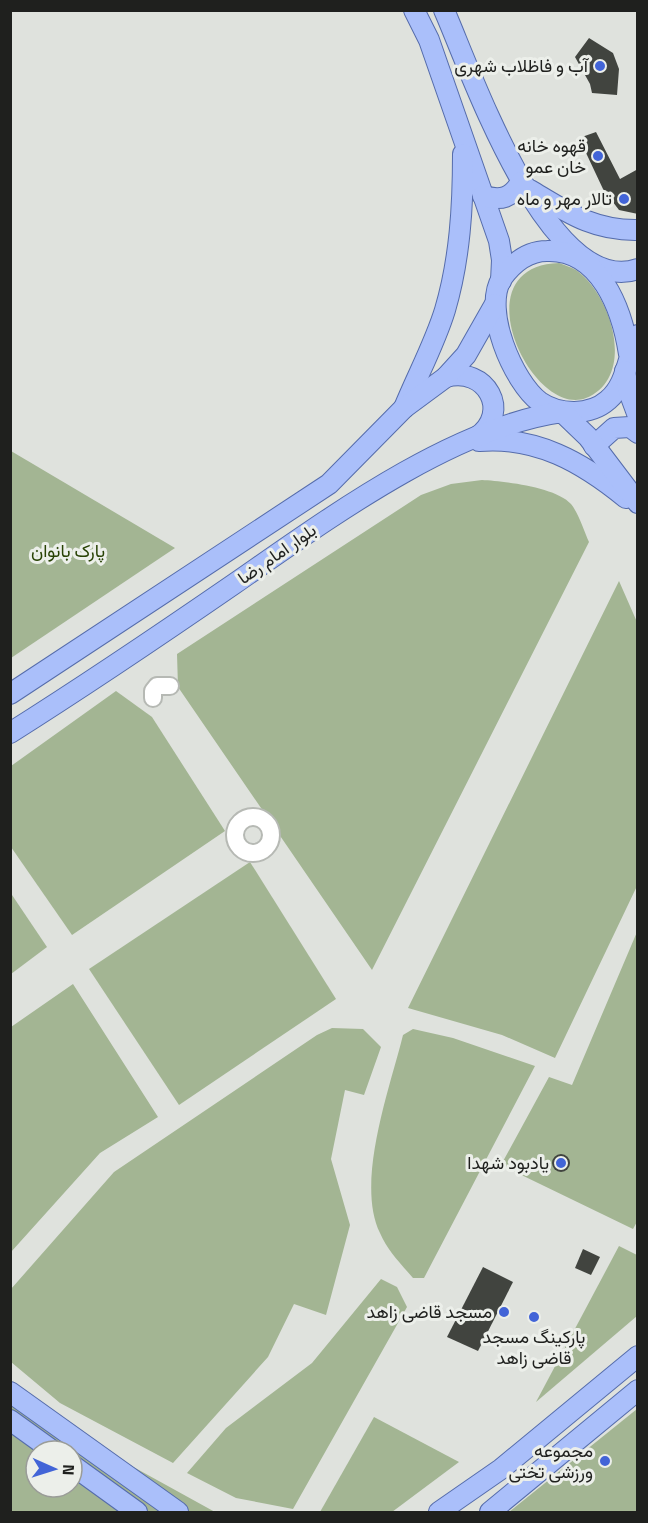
<svg xmlns="http://www.w3.org/2000/svg" width="648" height="1523" font-family="'Titillium Web',Vazirmatn,sans-serif">
  <style>
    .green { fill: #a3b593; fill-rule: evenodd }
    .building { fill: #41443f }
    .lines { fill: none; stroke-linecap: round; stroke-linejoin: round }
    .minor-casing { stroke: #b6b9b4; stroke-width: 20 }
    .major-casing { stroke: #556cab; stroke-width: 22 }
    .minor { stroke: #fff; stroke-width: 16 }
    .major { stroke: #aabffa; stroke-width: 20 }
    .poi-dot { fill: #4264d7; stroke: #ecefea; stroke-width: 2 }
    .labels { text-anchor: middle; stroke-width: 6; stroke-linejoin: round; paint-order: stroke }
    .poi-label { font-size: 18px; fill: #1f201e; stroke: #ecefea; text-anchor: end }
    .park-label { font-size: 18px; fill: #284204; stroke: #ecefea }
    .street-label { font-size: 18px; fill: #1f201e; stroke: #ecefea }
  </style>
  <rect width="100%" height="100%" fill="#dfe2dd"/>
  <g class="green">
    <path d="M 559,263 C 564,265 571,267 576,270 C 612,295 637,377 586,398 C 532,419 459,266 559,263 Z"/>
    <polygon points="11,451 175,548 11,658"/>
    <path d="M 482,480 C 503,481 556,487 571,504 C 579,514 584,531 589,542 L 372,970 L 178,687 L 177,654 L 421,495 L 451,484 Z"/>
    <polygon points="619,581 637,622 637,886 555,1058 502,1035 408,1008"/>
    <polygon points="116,691 152,717 225,831 72,935 11,847 11,766"/>
    <polygon points="250,862 336,999 179,1105 89,969"/>
    <polygon points="10,892 47,947 11,974 10,974"/>
    <polygon points="637,932 638,1220 633,1229 501,1165 549,1077 572,1085"/>
    <polygon points="73,984 158,1117 100,1153 11,1252 11,1027"/>
    <polygon points="332,1028 363,1029 381,1047 364,1095 345,1090 331,1159 350,1225 326,1315 294,1304 268,1357 173,1463 60,1403 11,1362 11,1289 114,1172 317,1035"/>
    <path d="M 413,1029 L 453,1038 L 535,1066 L 424,1278 L 413,1278 C 401,1264 387,1250 380,1233 C 355,1182 390,1088 403,1035 Z"/>
    <polygon points="619,1246 637,1255 637,1316 536,1402"/>
    <polygon points="381,1279 397,1287 407,1307 293,1509 236,1498 187,1473 226,1428 312,1363"/>
    <path d="M 10,1390 L 50,1421 L 215,1512 L 11,1512 ZM 36,1451 L 72,1451 L 72,1487 L 36,1487 Z"/>
    <polygon points="637,1409 637,1512 509,1512"/>
    <polygon points="374,1417 459,1462 392,1512 320,1512"/>
  </g>
  <g class="building">
    <polygon points="589,38 613,53 619,69 617,95 592,93 590,84 575,57"/>
    <polygon points="596,132 620,179 638,169 638,214 619,210 603,189 579,138"/>
    <circle cx="561" cy="1163" r="9"/>
    <polygon points="583,1249 600,1257 591,1275 575,1268"/>
    <polygon points="483,1267 513,1282 478,1351 447,1337"/>
  </g>
  <g class="lines">
    <g class="minor-casing">
      <g id="minor">
        <polyline points="153,698 153,691 157,686 170,686"/>
        <circle cx="253" cy="835" r="18"/>
      </g>
    </g>
    <g class="major-casing">
      <g id="major">
        <polyline points="414,10 429,40 499,241 502,260 501,281"/>
        <path d="M 444,10 C 471,71 549,300 638,269"/>
        <path d="M 530,190 C 567,212 593,231 638,230"/>
        <path d="M 483,196 C 502,201 511,198 521,182"/>
        <path d="M 629,354 C 622,309 600,249 547,251 C 528,251 513,263 502,278 C 482,309 513,382 540,402 C 559,415 590,416 608,400 C 627,384 627,357 638,335"/>
        <polyline points="625,371 628,389 638,416"/>
        <path d="M 446,377 C 486,366 512,412 477,437"/>
        <path d="M 404,408 C 417,376 435,343 445,310 C 460,259 463,206 463,154"/>
        <path d="M 479,441 C 536,436 582,462 626,498"/>
        <polyline points="594,446 614,428 630,427 638,433"/>
        <polyline points="10,694 329,484 404,408 446,377 466,355 495,304"/>
        <path d="M 10,733 C 86,685 160,635 234,584 C 325,521 452,427 562,412 L 588,437 L 638,503"/>
        <polyline points="10,1392 178,1512"/>
        <polyline points="10,1420 53,1451"/>
        <polyline points="72,1465 137,1512"/>
        <polyline points="439,1512 501,1469 638,1356"/>
        <polyline points="490,1512 638,1390"/>
      </g>
    </g>
    <use href="#minor" class="minor"/>
    <use href="#major" class="major"/>
  </g>
  <g class="poi-dot">
    <circle cx="600" cy="66" r="6"/>
    <circle cx="598" cy="156" r="6"/>
    <circle cx="624" cy="199" r="6"/>
    <circle cx="561" cy="1163" r="6"/>
    <circle cx="504" cy="1312" r="6"/>
    <circle cx="534" cy="1317" r="6"/>
    <circle cx="605" cy="1461" r="6"/>
  </g>
  <g class="labels">
    <g class="poi-label">
      <text x="588" y="72">آب و فاظلاب شهری</text>
      <text x="586" y="152">قهوه خانه<tspan x="586" dy="21">خان عمو</tspan></text>
      <text x="612" y="205">تالار مهر و ماه</text>
      <text x="549" y="1169">یادبود شهدا</text>
      <text x="492" y="1318">مسجد قاضی زاهد</text>
      <text x="534" y="1343" text-anchor="middle">پارکینگ مسجد<tspan x="534" dy="21">قاضی زاهد</tspan></text>
      <text x="593" y="1457">مجموعه<tspan x="593" dy="21">ورزشی تختی</tspan></text>
    </g>
    <g class="park-label">
      <text x="68" y="557">پارک بانوان</text>
    </g>
    <g class="street-label">
      <text transform="translate(277 554) rotate(-35)" y="6">بلوار امام رضا</text>
    </g>
  </g>
  <rect width="648" height="1523" fill="none" stroke="#1f201e" stroke-width="24"/>
  <g transform="translate(54 1469) rotate(93)"><circle r="28" fill="#ecefea" stroke="#9a9c98" stroke-width="1.5"/>
  <path d="M0-4.5L10 22L0 15L-10 22Z" fill="#4264d7"/>
  <text y="-9" font-size="16" font-weight="bold" text-anchor="middle" fill="#1f201e">N</text>
  </g>
</svg>
